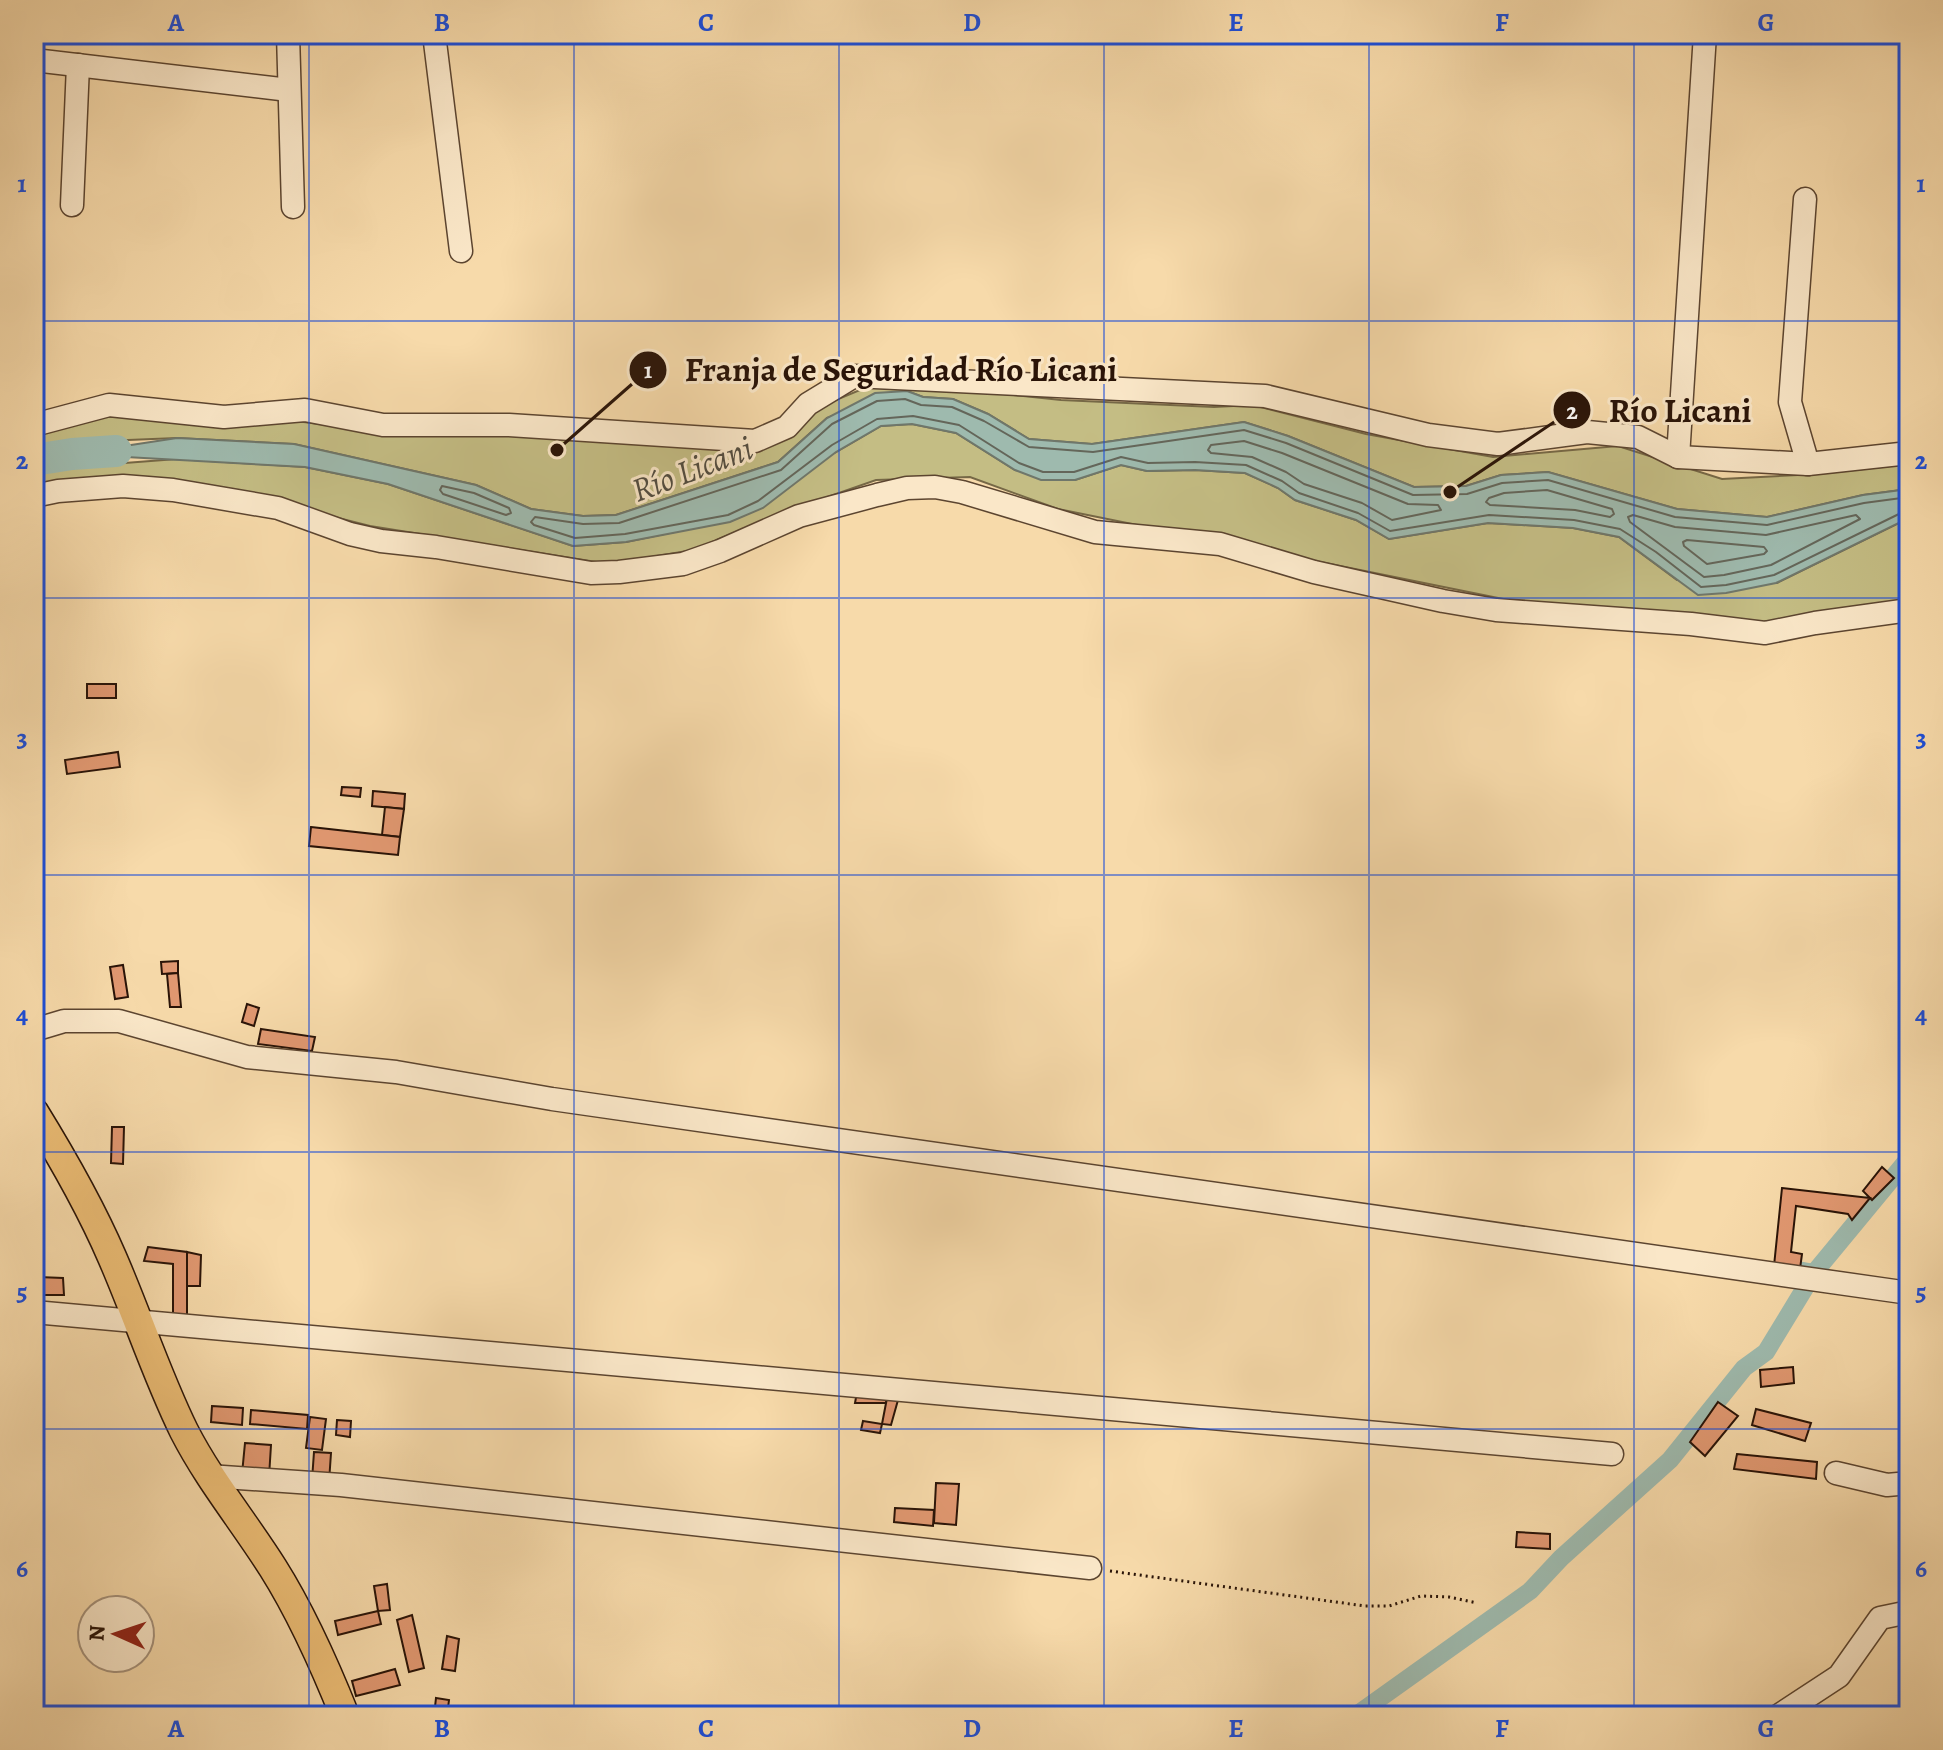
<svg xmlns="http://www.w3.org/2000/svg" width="1943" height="1750" viewBox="0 0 1943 1750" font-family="Alegreya,serif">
<rect width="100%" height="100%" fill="#f7daaa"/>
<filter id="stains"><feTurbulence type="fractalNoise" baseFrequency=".0025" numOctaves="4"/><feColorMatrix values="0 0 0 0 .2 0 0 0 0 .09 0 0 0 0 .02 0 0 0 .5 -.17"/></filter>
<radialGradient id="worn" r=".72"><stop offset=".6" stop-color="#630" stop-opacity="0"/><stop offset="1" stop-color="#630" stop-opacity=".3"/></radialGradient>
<g fill="#c4bd84" stroke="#766846" stroke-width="2">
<path d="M867,387L975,391L1061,400L1214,407L1253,405L1366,434L1493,457L1618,446L1722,479L1818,474L1909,464V489L1863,495L1767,517L1677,509L1548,472L1501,475L1466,486L1414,487L1288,436L1244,422L1092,444L1029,439L988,414L953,399L923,397L907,391L827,418L778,462L616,515L583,516L531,509L476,485L294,444L177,438L79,442L34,452V436L103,417L241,414L359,429L434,431L719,449Z"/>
<path d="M912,424L956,433L1015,470L1075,480L1121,465L1147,471L1195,470L1245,473L1278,488L1295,500L1356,520L1389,539L1488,523L1573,528L1619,537L1677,580L1777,583L1909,518V606L1783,626L1508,600L1058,509L970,477L876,480L776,515L693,550L609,564L370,526L212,486L130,481L34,483V471L46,469L177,459L305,467L388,484L573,546L626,542L674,532L836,452L881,426Z"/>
</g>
<path fill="#9ebaae" stroke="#6f776b" stroke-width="2" d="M907,391L923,397L953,399L988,414L1029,439L1092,444L1244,422L1288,436L1414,487L1466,486L1501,475L1548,472L1677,509L1767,517L1863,495L1909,489V518L1776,583L1726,593L1698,595L1619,537L1573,528L1488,523L1389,539L1356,520L1295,500L1278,488L1245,473L1195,470L1147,471L1121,465L1075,480H1041L1015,470L956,433L912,424L881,426L836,452L763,508L730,522L626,542L573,546L388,484L305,467L72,454L177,438L294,444L476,485L531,509L583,516L616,515L778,462L827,418L875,393Z"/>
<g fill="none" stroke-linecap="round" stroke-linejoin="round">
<g stroke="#64665a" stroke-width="2">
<path d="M1244,441L1282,453L1408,504L1438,505L1441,510L1392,520L1362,503L1304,484L1286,472L1252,457L1211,453L1208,450L1211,445Z"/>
<path d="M442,486L474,493L509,508L511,513L506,515L443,494L440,490Z"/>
<path d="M1547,490L1612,509L1614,514L1610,517L1575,510L1490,505L1486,502L1489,498L1504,493Z"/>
<path d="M1909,497L1864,503L1767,525L1675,517L1548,480L1502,483L1467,494L1413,495L1286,443L1244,430L1093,452L1029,447L984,421L952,407L921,405L905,399L877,401L832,424L781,470L619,523L583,524L535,517L531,522L534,525L575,538L625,534L728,515L758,501L832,445L877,419L913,416L959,425L1019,463L1043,472H1074L1121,457L1148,463L1195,462L1246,465L1282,481L1299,493L1358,513L1390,531L1489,515L1574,520L1620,529L1656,552L1701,587L1726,585L1774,575L1903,512L1909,511"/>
<path d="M1633,515L1675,527L1766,535L1856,515L1860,519L1771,565L1724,575L1704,577L1630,522L1628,517Z"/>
<path d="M1687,540L1764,547L1767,551L1764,554L1707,564L1684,546L1683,542Z"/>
</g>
<g stroke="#9ebaae" stroke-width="18">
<path d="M1798,1270L1814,1273L1909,1158"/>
<path d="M1355,1716L1530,1591L1561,1558L1670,1460L1744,1368L1766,1352L1814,1273"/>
</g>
<path stroke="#9ebaae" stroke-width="32" d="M34,460L72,454L116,451"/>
</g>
<g fill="#e19871" stroke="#291307" stroke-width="2">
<rect x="87" y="684" width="29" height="14"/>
<path d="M118,752L120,767L67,774L65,760Z"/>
<path d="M342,787L361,788L360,797L341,795Z"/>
<path d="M373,791L405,794L404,809L372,806Z"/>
<path d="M385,807L404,809L400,837L382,835Z"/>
<path d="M311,827L400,837L398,855L309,846Z"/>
<path d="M178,961V973L162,974L161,962Z"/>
<path d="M123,965L128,997L115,999L110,967Z"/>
<path d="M178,973L181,1007H170L167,974Z"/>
<path d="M247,1004L259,1008L254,1026L242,1022Z"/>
<path d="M261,1029L315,1037L312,1051L258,1044Z"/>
<path d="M112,1127H124L123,1164L111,1163Z"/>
<path d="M1882,1167L1894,1178L1872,1200L1863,1191Z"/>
<path d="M1782,1188L1870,1198L1852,1220L1848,1214L1796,1206L1791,1252L1802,1254L1800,1269L1774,1266Z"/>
<path d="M148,1247L187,1252V1323L173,1321V1264L144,1261Z"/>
<path d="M187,1252L201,1255L200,1286H187Z"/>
<path d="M38,1277L63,1278L64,1295H37Z"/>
<path d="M1793,1367L1794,1383L1761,1387L1760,1370Z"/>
<path d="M857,1392H888L886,1403H855Z"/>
<path d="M887,1398L898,1400L891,1425L882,1424Z"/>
<path d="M1718,1402L1738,1416L1705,1456L1690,1442Z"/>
<path d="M212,1406L243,1408L242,1425L211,1422Z"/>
<path d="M1756,1409L1811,1423L1805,1441L1752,1425Z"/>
<path d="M251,1410L308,1415L307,1429L250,1424Z"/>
<path d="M310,1417L326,1419L322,1450L306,1448Z"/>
<path d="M337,1420L351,1421L350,1437L336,1435Z"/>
<path d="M863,1421L882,1424L880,1433L861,1430Z"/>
<path d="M245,1443L271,1445L269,1477L242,1474Z"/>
<path d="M314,1452L331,1453L329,1482L312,1480Z"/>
<path d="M1737,1454L1817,1462L1816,1479L1734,1469Z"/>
<path d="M936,1483L959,1484L956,1525L934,1523Z"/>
<path d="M895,1508L934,1510L933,1526L894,1522Z"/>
<path d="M1517,1532L1550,1534V1549L1516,1547Z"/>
<path d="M387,1584L390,1610L378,1611L374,1586Z"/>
<path d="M378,1611L381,1624L338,1635L335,1621Z"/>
<path d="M412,1615L424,1668L409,1672L397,1620Z"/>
<path d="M447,1636L459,1639L455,1671L442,1669Z"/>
<path d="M395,1669L400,1685L356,1696L352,1681Z"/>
<path d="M436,1698L449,1700L447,1716H434Z"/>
</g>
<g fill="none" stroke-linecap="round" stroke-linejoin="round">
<defs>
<g id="minor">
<path d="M288,34L293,207"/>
<path d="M434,34L461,251"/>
<path d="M34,60L289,90"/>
<path d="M1805,199L1790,402L1808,464"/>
<path d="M72,205L78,65"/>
<path d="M34,425L109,405L224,417L305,410L383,425H509L755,441L787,427L808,404L854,376L1265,396L1428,435L1498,444L1587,432L1638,437L1678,457L1808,464L1909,453"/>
<path d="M1678,457L1705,34"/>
<path d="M34,496L58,491L123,486L173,490L278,508L350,534L381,541L436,547L591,573L619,572L683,564L720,551L799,516L877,495L907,488L935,487L962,492L1095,532L1220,544L1314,572L1443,601L1496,610L1691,624L1765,633L1815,623L1909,610"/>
<path d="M34,1030L64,1021H119L247,1057L396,1072L552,1099L1909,1293"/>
<path d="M34,1312L1612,1454"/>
<path d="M1836,1473L1887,1485L1909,1483"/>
<path d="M209,1476L341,1485L1090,1568"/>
<path d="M1778,1716L1839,1676L1880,1618L1909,1612"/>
</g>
<path id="major" d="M34,1112C63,1159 90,1206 112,1257C137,1314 156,1374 184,1431C209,1480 244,1522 273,1568C302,1614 325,1666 345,1716"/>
</defs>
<use href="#minor" stroke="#5c4530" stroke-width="25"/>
<use href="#major" stroke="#291307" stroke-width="31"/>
<path stroke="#291307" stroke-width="3" stroke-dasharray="2 4" stroke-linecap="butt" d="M1110,1571L1365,1606H1389L1421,1596L1449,1597L1477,1603"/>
<use href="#minor" stroke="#fae7c8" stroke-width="22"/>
<use href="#major" stroke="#ecbd75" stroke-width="28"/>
</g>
<path fill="none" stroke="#1d4ed8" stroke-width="2" stroke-opacity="0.55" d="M309,34V1716M574,34V1716M839,34V1716M1104,34V1716M1369,34V1716M1634,34V1716M34,321H1909M34,598H1909M34,875H1909M34,1152H1909M34,1429H1909"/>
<g text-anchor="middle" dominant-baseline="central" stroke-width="6" stroke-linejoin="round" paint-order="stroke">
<g font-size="34" font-style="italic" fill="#524d41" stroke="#fae7c8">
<text transform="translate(692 469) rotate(-21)">Río Licani</text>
</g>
</g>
<path fill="none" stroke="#291307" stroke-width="3" d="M557 450L648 370M1450 492L1572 410"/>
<g fill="#291307" stroke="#fae7c8" stroke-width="3">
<circle cx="557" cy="450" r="8"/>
<circle cx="1450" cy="492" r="8"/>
<circle cx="648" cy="370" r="20"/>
<circle cx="1572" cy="410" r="20"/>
</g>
<g font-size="24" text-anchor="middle" font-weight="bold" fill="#fff">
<text x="648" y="378">1</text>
<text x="1572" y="419">2</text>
</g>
<g font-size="34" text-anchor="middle" font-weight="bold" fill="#291307" stroke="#fae7c8" stroke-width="6" stroke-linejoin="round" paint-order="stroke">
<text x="901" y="381">Franja de Seguridad Río Licani</text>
<text x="1680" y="422">Río Licani</text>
</g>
<rect width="1943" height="1750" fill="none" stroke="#f7daaa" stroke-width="88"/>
<g transform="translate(116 1634) rotate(273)"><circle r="38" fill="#fae7c8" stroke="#a6927b" stroke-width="2"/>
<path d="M0-6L14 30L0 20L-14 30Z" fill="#8f2418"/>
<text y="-12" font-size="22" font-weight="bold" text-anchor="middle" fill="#291307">N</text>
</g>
<rect x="44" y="44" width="1855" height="1662" fill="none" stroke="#1d4ed8" stroke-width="3"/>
<g font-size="26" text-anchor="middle" font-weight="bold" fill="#1d4ed8">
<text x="176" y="31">A</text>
<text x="442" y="31">B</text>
<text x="706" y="31">C</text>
<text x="972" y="31">D</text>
<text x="1236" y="31">E</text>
<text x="1502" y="31">F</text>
<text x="1766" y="31">G</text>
<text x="22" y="192">1</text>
<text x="1921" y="192">1</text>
<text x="22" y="469">2</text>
<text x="1921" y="469">2</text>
<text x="22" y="746">3</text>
<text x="1921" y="746">3</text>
<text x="22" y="1023">4</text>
<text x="1921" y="1023">4</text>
<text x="22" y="1300">5</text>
<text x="1921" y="1300">5</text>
<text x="22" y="1577">6</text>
<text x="1921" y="1577">6</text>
<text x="176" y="1737">A</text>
<text x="442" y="1737">B</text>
<text x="706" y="1737">C</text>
<text x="972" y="1737">D</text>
<text x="1236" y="1737">E</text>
<text x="1502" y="1737">F</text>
<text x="1766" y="1737">G</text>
</g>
<rect width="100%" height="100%" filter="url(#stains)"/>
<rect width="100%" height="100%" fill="url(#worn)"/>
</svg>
